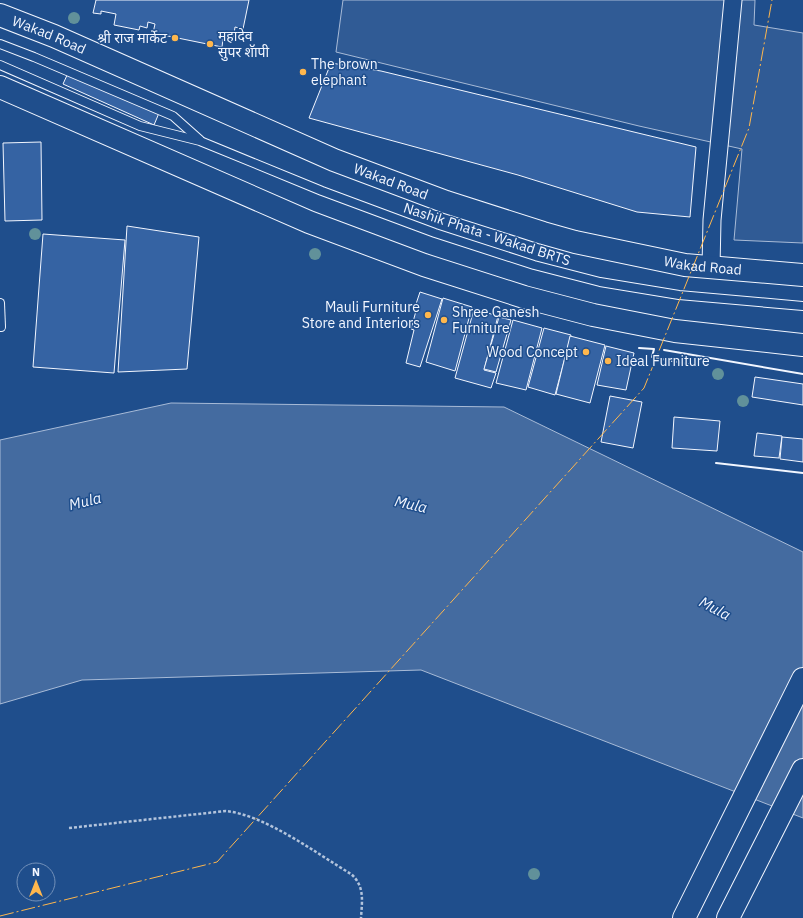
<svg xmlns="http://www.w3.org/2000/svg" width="803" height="918" viewBox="0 0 803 918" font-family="'IBM Plex Sans','Noto Sans Devanagari',sans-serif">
<rect width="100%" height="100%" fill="#1f4e8c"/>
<path fill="#305b95" stroke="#a8bbd7" d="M343,0H755L754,25L803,33V243L734,240L742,149L639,126L336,52Z"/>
<path fill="#446ba0" stroke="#a8bbd7" d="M171,403L504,407L803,552V818L421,670L82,680L0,704V440Z"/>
<g fill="#3563a3" stroke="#f2f6ff">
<path d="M96,0H249L243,29L235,27L233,41L223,39L222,47L153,33L155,24L148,22L147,28L140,26L139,30L114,25L116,14L101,11V14L93,13Z"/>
<path d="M331,63L381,71L696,147L690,217L637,212L518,175L309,118Z"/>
<path d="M68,73L159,113L154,125L63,84Z"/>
<path d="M41,142L42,220L5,221L3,143Z"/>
<path d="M127,226L199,237L187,369L118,372Z"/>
<path d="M43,234L125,240L114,373L33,367Z"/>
<path d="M420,292L442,299L420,367L406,363L414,330L411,329L416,311L414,310Z"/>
<path d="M443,298L472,307L455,371L426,362Z"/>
<path d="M474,309L498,316L484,370L496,373L491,388L455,378Z"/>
<path d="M499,317L511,320L496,372L484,369Z"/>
<path d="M513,320L542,328L526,390L496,383Z"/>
<path d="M544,328L571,335L555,395L528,387Z"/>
<path d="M570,336L605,345L590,403L556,394Z"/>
<path d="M606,346L634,353L626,390L597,385Z"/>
<path d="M755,377L803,384V405L752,397Z"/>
<path d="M610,396L642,402L633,448L601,442Z"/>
<path d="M674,417L720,421L717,451L672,448Z"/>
<path d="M757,433L782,436L779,458L754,456Z"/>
<path d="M782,437L803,439V462L780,459Z"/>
</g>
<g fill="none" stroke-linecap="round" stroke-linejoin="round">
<defs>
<g id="lane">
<path d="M0,44L34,57L173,116L200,140"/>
<path d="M0,65L140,126L200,141L322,191L435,233L534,265L600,282L679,295L803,306"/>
<path d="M0,303L1,327"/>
</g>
<path id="street" d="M711,268L712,220L733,0"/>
<g id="secondary">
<path d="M684,918L803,679"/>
<path d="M728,918L803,770"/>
</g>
<g id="primary">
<path id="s1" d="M0,15L54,36L334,160L446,202L543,233L575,242L685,265L803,275"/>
<path d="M0,87L309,222L424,265L524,297L593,315L675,331L803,345"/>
</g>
</defs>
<use href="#lane" stroke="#f2f6ff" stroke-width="10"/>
<use href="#street" stroke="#f2f6ff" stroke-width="19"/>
<use href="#secondary" stroke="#f2f6ff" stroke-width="24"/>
<use href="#primary" stroke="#f2f6ff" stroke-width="24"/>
<path stroke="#b3c4dc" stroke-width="2.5" stroke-dasharray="3 2" stroke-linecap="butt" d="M69,828L226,811C265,815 316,853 351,874C365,886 362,901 361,918"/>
<use href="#lane" stroke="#1f4e8c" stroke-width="8"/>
<use href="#street" stroke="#1f4e8c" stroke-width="17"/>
<use href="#secondary" stroke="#1f4e8c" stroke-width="22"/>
<use href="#primary" stroke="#1f4e8c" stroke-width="22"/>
<g stroke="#f2f6ff" stroke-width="2">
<path d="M639,348L654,349L652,357L698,366"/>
<path d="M664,350L803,374"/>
<path d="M716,463L803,473"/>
</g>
<path stroke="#ffb74d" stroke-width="1" stroke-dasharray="14 3 2 3" stroke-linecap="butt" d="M0,916L217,862L644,388L749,128L772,0"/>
</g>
<g fill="#61919a">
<circle cx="74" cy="18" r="6"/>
<circle cx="35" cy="234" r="6"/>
<circle cx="315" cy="254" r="6"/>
<circle cx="718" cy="374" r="6"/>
<circle cx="743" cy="401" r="6"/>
<circle cx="534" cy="874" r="6"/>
</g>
<g fill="#ffb74d" stroke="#1f4e8c" stroke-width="1.5">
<circle cx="175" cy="38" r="4"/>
<circle cx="210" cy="44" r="4"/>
<circle cx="303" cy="72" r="4"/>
<circle cx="428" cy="315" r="4"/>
<circle cx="444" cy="320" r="4"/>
<circle cx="586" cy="352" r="4"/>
<circle cx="608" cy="361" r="4"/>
</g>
<g text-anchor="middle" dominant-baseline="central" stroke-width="3" stroke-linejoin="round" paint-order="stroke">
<g font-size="14" fill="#f2f6ff" stroke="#1f4e8c">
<text stroke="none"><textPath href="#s1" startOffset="53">Wakad Road</textPath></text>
<text stroke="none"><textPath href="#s1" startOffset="425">Wakad Road</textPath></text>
<text transform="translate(487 234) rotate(18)">Nashik Phata - Wakad BRTS</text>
<text stroke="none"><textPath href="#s1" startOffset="749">Wakad Road</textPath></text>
</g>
<g font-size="14" fill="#f2f6ff" stroke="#1f4e8c" text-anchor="start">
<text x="218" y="36">महादेव<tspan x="218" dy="16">सुपर शॅापी</tspan></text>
<text x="167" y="38" text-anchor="end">श्री राज मार्केट</text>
<text x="311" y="64">The brown<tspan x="311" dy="16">elephant</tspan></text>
<text x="420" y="307" text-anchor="end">Mauli Furniture<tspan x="420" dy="16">Store and Interiors</tspan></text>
<text x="452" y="312">Shree Ganesh<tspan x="452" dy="16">Furniture</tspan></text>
<text x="578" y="352" text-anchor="end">Wood Concept</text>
<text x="616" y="361">Ideal Furniture</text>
</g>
<g font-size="15" font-style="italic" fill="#f2f6ff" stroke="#1f4e8c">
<text transform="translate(85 501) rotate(-14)">Mula</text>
<text transform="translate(411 504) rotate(13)">Mula</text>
<text transform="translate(715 608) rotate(28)">Mula</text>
</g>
</g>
<g transform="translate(36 882)"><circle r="19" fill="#1f4e8c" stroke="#7391ba"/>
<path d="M0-3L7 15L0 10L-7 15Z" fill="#ffb74d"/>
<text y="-6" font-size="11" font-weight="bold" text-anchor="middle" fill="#f2f6ff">N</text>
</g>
</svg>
